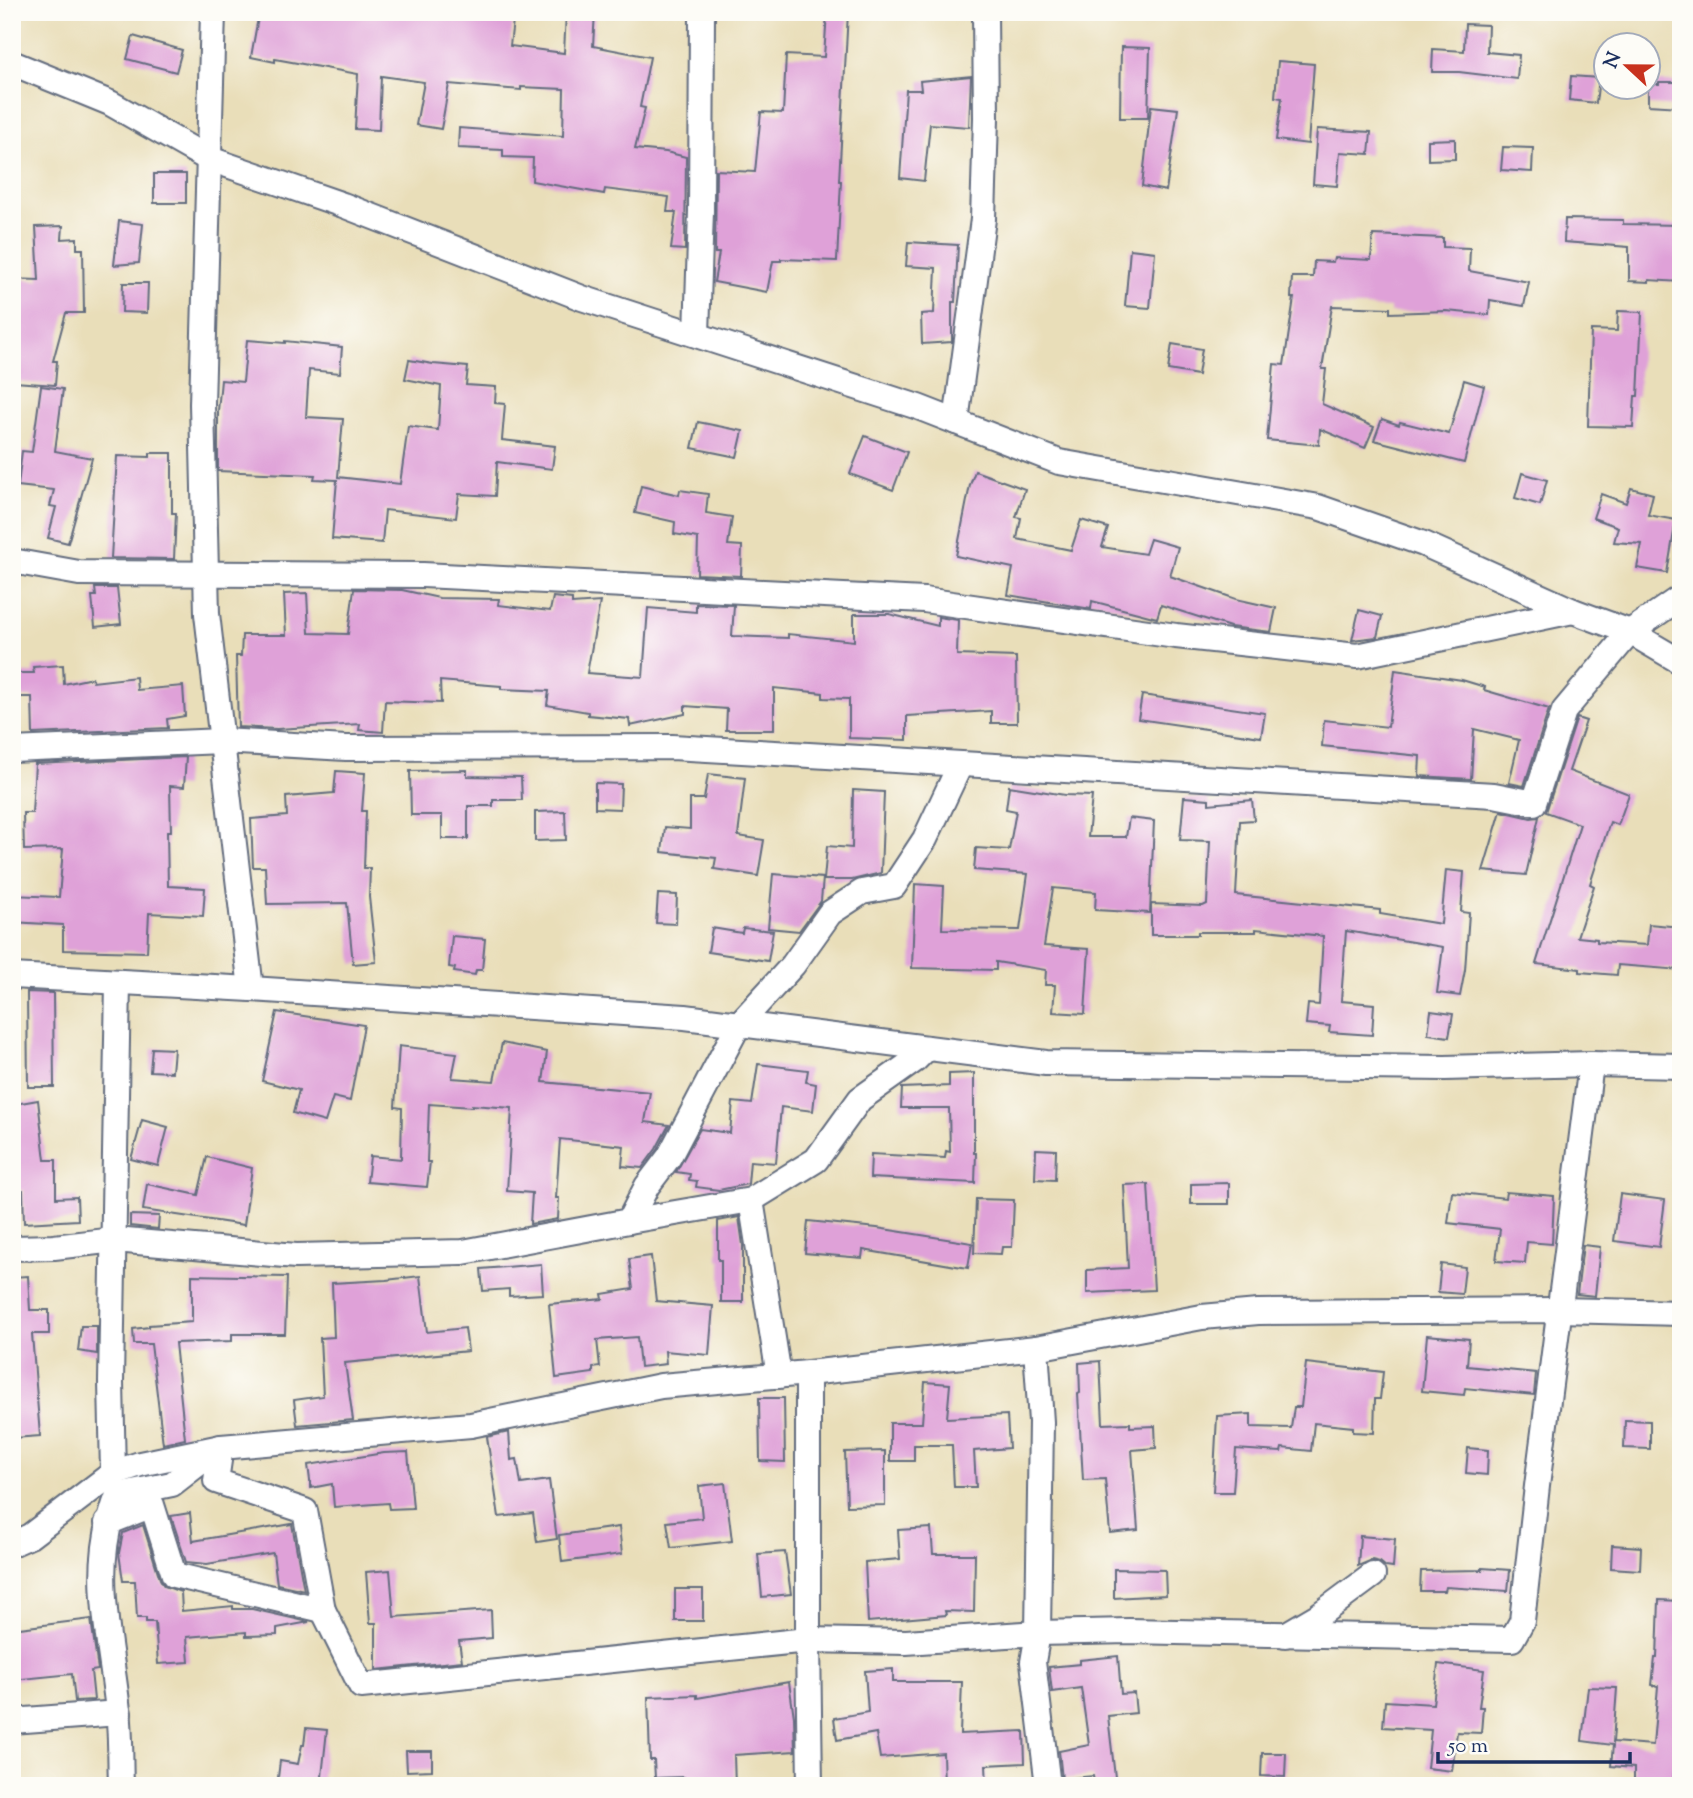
<svg xmlns="http://www.w3.org/2000/svg" width="1693" height="1798" viewBox="0 0 1693 1798" font-family="'Sorts Mill Goudy',serif">
<rect width="100%" height="100%" fill="#fdfcf7"/>
<filter id="ink" filterUnits="userSpaceOnUse"><feTurbulence type="fractalNoise" baseFrequency=".0143" numOctaves="2"/><feDisplacementMap in="SourceGraphic" scale="14" xChannelSelector="R" yChannelSelector="G"/><feConvolveMatrix kernelMatrix="1 2 1 2 8 2 1 2 1" color-interpolation-filters="sRGB"/></filter>
<filter id="wash" filterUnits="userSpaceOnUse"><feTurbulence type="fractalNoise" baseFrequency=".00686" numOctaves="4" result="noise"/><feDisplacementMap in="SourceGraphic" scale="28" xChannelSelector="R" yChannelSelector="G"/><feGaussianBlur stdDeviation="1.57" result="paint"/><feColorMatrix in="noise" values="0 0 0 0 0 0 0 0 0 0 0 0 0 0 0 0 0 1.4 0 .05"/><feComposite in="paint" operator="in"/></filter>
<g filter="url(#wash)">
<rect width="100%" height="100%" fill="#e9deb9"/>
<g id="blocks">
<g fill="#dfa1d8">
<path d="M259,12H514L510,46L564,53L566,12H595L593,46L650,57L640,107L645,108L635,149L666,152L686,157L685,250L671,249L676,212H667L669,197L605,189L604,194L532,181L533,158L503,157V150L458,148L459,128L563,136L564,89L521,87V90L449,84L441,129L416,125L424,82L381,76L379,130L355,129L358,74L275,59V62L251,57Z"/>
<path d="M827,12H848L839,181H841L837,261L781,259V261H773L767,292L714,282L719,253H715L716,170L755,172L761,112L783,113L786,55L824,57Z"/>
<path d="M1465,24L1488,25L1487,52L1519,55L1517,79L1459,72H1432L1433,49L1464,51Z"/>
<path d="M133,36L182,50L176,72L127,59Z"/>
<path d="M1121,47L1150,48L1148,118H1120Z"/>
<path d="M1278,61L1314,64L1308,144L1276,140L1282,98L1275,97Z"/>
<path d="M971,76L969,127L930,124L924,181L900,178L906,90H921L920,81Z"/>
<path d="M1571,76L1599,78L1596,103L1569,100Z"/>
<path d="M1659,82H1681V107L1648,105V84H1659Z"/>
<path d="M1151,106L1178,109L1166,191L1142,186Z"/>
<path d="M1317,129L1371,132L1369,154L1340,152L1337,186L1313,184Z"/>
<path d="M1455,139V159L1428,160V140Z"/>
<path d="M1503,147L1533,148L1532,172L1501,170Z"/>
<rect x="154" y="174" width="32" height="29"/>
<path d="M1565,219L1623,220V224L1681,225V282L1649,280V282L1629,281V247L1564,242Z"/>
<path d="M119,221L143,224L139,263L114,265Z"/>
<path d="M63,226L62,239L77,238V249H83L84,313H66L53,361H57L55,385L15,382L16,371H12V279L39,280L36,227Z"/>
<path d="M1373,235L1443,238V247L1470,248L1469,271L1529,282L1524,306L1490,300L1489,315L1446,311L1390,313V308L1332,306L1322,369H1326L1322,404L1374,427L1365,448L1320,429L1319,445L1267,440L1274,364L1284,365L1294,298H1291L1292,277H1313L1314,261L1333,262L1334,258L1371,260Z"/>
<path d="M908,242L958,245L955,302H952V342L922,344L921,314L934,313L936,268L906,266Z"/>
<path d="M1130,249L1155,252L1150,308L1125,306Z"/>
<path d="M123,283H148L147,313L122,312Z"/>
<path d="M1618,311L1642,312L1638,396H1635L1633,427L1588,426L1591,330L1617,331Z"/>
<path d="M247,340L285,343V341L342,347L340,373L309,370L306,417L343,419L338,477L400,484L408,426L438,430L441,386L405,379L409,360L433,364L468,367L466,385L496,387L495,403L505,404L502,440L555,446L552,469L497,462L495,496L459,494L456,518L385,510L382,543L332,539L337,480L314,479L315,475L218,471V411L221,380L243,382Z"/>
<path d="M1172,344L1202,349L1198,375L1168,370Z"/>
<path d="M1464,380L1484,386L1464,463L1374,440L1382,419L1399,425L1400,422L1449,434Z"/>
<path d="M41,386L63,389L55,451L92,458L68,543L48,538L56,507L50,506L54,490L18,486L22,451L32,452Z"/>
<path d="M698,422L743,431L737,457L692,448Z"/>
<path d="M865,436L907,452L893,490L850,474Z"/>
<path d="M150,453H172V513H176L174,559L111,558L117,456L150,457Z"/>
<path d="M975,471L1025,489L1016,517L1021,518L1017,539L1071,550L1081,520L1108,528L1102,547L1145,554L1150,539L1178,547L1170,576L1236,599L1276,608L1271,632L1230,627L1161,605L1157,618L1092,601L1091,609L1008,595L1013,568L956,556L970,485Z"/>
<path d="M1522,473L1547,480L1540,505L1515,498Z"/>
<path d="M641,486L679,495L680,490L708,494L706,513L732,517L728,545L742,546L741,576L697,574L698,538L674,534L675,522L635,513Z"/>
<path d="M1631,488L1653,494L1648,515L1676,520L1667,573L1637,568L1642,544L1614,542L1618,527L1593,518L1601,494L1626,503Z"/>
<path d="M95,588H117L121,624L95,627L92,596H96Z"/>
<path d="M354,589L402,590L439,598L499,599L498,605L550,611L553,597L572,599V604L600,602L587,673L643,677L648,608L696,612V604L734,605L732,636L788,638V634L854,641V614H889L938,626V617L958,620L957,655L1016,657L1017,723H991V711L907,716V740L849,738V699L823,698V693L774,688V730H726L727,709L685,706V714L630,726L629,719L588,715V712L547,705L549,691L501,689V686L440,681L441,703L385,701L383,732L359,730L360,724L277,729L238,727L236,656H241L242,635H286L284,594L307,593L309,633L348,634Z"/>
<path d="M1359,610L1382,616L1377,637L1352,640Z"/>
<path d="M63,665L64,684L92,678L93,682L136,677L137,690L183,686L185,716L167,719L168,728L33,734L32,697H12V673H34L33,667Z"/>
<path d="M1395,670L1462,680L1485,687L1484,690L1549,709L1524,786L1509,783L1519,740L1474,729L1471,779L1419,776L1420,756L1322,746L1324,720L1388,727Z"/>
<path d="M1142,695L1265,713L1261,737L1138,719Z"/>
<path d="M1577,718L1586,721L1569,771L1629,794L1618,825L1610,822L1590,884L1594,886L1577,937L1597,939V942L1647,945L1649,924L1681,927V970L1618,965L1617,975L1580,972V969L1536,964L1580,824L1546,812Z"/>
<path d="M186,757L184,787L170,786L171,831H167L168,886L205,888L203,916L149,913L147,952L63,950V925L12,922V895L59,897L63,849L24,850L23,813H32L35,764Z"/>
<path d="M467,770V776L521,777L522,800H493V806H468V839H442V815H411L410,771Z"/>
<path d="M336,771L365,773L362,811H366L364,868H370L369,897L376,962L353,964L347,903L267,904L265,867H253L251,819L287,816L286,797L334,793Z"/>
<path d="M708,774L745,778L738,836L764,840L758,876L714,869L716,858L662,852L665,827L690,829V799H704Z"/>
<path d="M595,783L621,784L620,809L595,808Z"/>
<path d="M1009,786L1065,795L1092,796L1088,837H1126L1129,818L1154,821L1150,913L1095,910L1096,892L1053,888L1044,946L1089,949L1085,1014L1053,1012L1055,985H1045L1046,970L996,962V970L912,968L915,884L944,886L942,929L1020,930L1028,874L974,870L976,848L1009,850L1016,811L1006,809Z"/>
<path d="M853,790L884,792L881,873L852,880H824L827,846L852,848Z"/>
<path d="M1184,797L1209,799V804L1252,800L1254,820L1240,821L1236,895L1380,910V914L1441,924L1446,870L1464,872L1461,912L1469,913L1465,970L1460,996L1437,993L1443,947L1346,931L1341,1001L1374,1004L1372,1035L1329,1032L1330,1026L1306,1024L1308,1004L1319,1005L1323,936L1256,929V932H1198V935H1151V904L1203,906L1207,904L1210,841L1180,840Z"/>
<path d="M565,811L566,840L535,841V812Z"/>
<path d="M1501,811L1531,818L1539,817L1526,875L1483,871Z"/>
<path d="M773,874L823,878L821,901L799,931L768,928Z"/>
<path d="M658,894L677,895L676,924L656,923Z"/>
<path d="M712,928L742,933L743,928L773,931L768,961L708,952Z"/>
<path d="M452,936L485,939L482,970H476L475,975L454,972L455,968L449,967Z"/>
<path d="M27,992L53,993L54,1087H28Z"/>
<path d="M1431,1011L1453,1014L1449,1037L1428,1034Z"/>
<path d="M277,1012L364,1025L350,1101L333,1097L325,1122L293,1113L299,1090L262,1081Z"/>
<path d="M502,1043L547,1052L543,1082L650,1092L645,1122L669,1125L656,1149L642,1168L622,1166L624,1146L560,1139L556,1198H559L558,1219L530,1224L532,1193L507,1191L512,1108L472,1105V1107L429,1104L427,1162H430L427,1187L367,1182L370,1156L401,1159L402,1108L395,1107L399,1046L457,1053L452,1078L494,1081Z"/>
<path d="M152,1048L174,1049L172,1072L150,1071Z"/>
<path d="M758,1064L808,1070L806,1082L816,1084L813,1111L781,1107L776,1163L750,1161L748,1184L719,1190L696,1187L697,1181L689,1180L690,1174L676,1172L700,1129L730,1133L733,1102L752,1104Z"/>
<path d="M974,1073V1153H976L975,1183L870,1178L871,1154L945,1158L946,1151L950,1152L949,1108H901L902,1088L949,1086V1074Z"/>
<path d="M38,1100L45,1160H56V1198L77,1197L78,1220L24,1223L23,1190L12,1191V1134L19,1133L15,1104Z"/>
<path d="M142,1120L168,1127L158,1166L131,1159Z"/>
<path d="M1036,1149L1056,1150L1055,1180L1035,1179Z"/>
<path d="M207,1157L252,1168L244,1225L143,1210L147,1184L198,1195Z"/>
<path d="M1229,1183V1204H1191V1184Z"/>
<path d="M1148,1184L1154,1290L1087,1293V1270L1128,1268L1124,1185Z"/>
<path d="M1452,1192L1505,1198L1506,1192L1554,1196L1552,1244L1527,1242L1525,1263L1496,1261L1500,1229L1448,1223Z"/>
<path d="M1620,1194L1665,1200L1659,1247L1614,1241Z"/>
<path d="M976,1199L1014,1200L1012,1247H1002L1001,1254L974,1253Z"/>
<path d="M130,1215L159,1216L158,1229L130,1226Z"/>
<path d="M739,1217L743,1245V1302H721V1260H718V1221Z"/>
<path d="M808,1221L877,1228L972,1243L968,1268L863,1250L862,1258L805,1253Z"/>
<path d="M1583,1245L1600,1247L1595,1296L1577,1294Z"/>
<path d="M651,1256L656,1301L713,1306L709,1355L665,1351L666,1364L640,1367L637,1337L597,1340L600,1367L593,1368V1373L556,1378L549,1304L603,1299L602,1294L633,1289L629,1259Z"/>
<path d="M541,1264L543,1294L509,1296V1289L483,1291L481,1269Z"/>
<path d="M1441,1264L1465,1267L1462,1294L1438,1292Z"/>
<path d="M192,1275L287,1277L285,1334H232V1341L175,1343L185,1439L163,1444L151,1344H134L133,1329L149,1327V1325L192,1322Z"/>
<path d="M28,1276L30,1310H49V1334H32L40,1436L14,1438L12,1408V1277Z"/>
<path d="M420,1276L427,1332L465,1328L468,1351L345,1363L353,1420L297,1425L294,1400L323,1396L320,1338L334,1337L332,1283L386,1280Z"/>
<path d="M81,1326H97V1354L78,1351Z"/>
<path d="M1427,1335L1469,1339L1467,1366L1536,1373L1534,1395L1465,1388L1464,1395L1422,1391Z"/>
<path d="M1100,1361L1103,1424L1130,1423V1427L1155,1426L1156,1448L1132,1450L1138,1530L1110,1533L1105,1479L1083,1480L1078,1394L1080,1393L1079,1363Z"/>
<path d="M1306,1363L1383,1372L1380,1399H1375L1374,1433L1353,1432V1427L1314,1423L1311,1451L1282,1448L1281,1452L1236,1449L1233,1492H1213L1217,1416L1251,1414V1427L1291,1428L1294,1407H1301Z"/>
<path d="M925,1382L950,1384L947,1418L1007,1415L1009,1448L974,1451L976,1487H954L952,1445H914V1461H890V1423H922Z"/>
<path d="M759,1398H784L785,1462L760,1461Z"/>
<path d="M1625,1420L1650,1421V1449L1624,1448Z"/>
<path d="M509,1432L511,1460L517,1459L521,1484L549,1480L557,1539L537,1542L533,1513L499,1517L487,1437Z"/>
<path d="M1468,1448L1488,1450L1487,1475L1466,1473Z"/>
<path d="M885,1451V1505L847,1506L845,1452Z"/>
<path d="M408,1452L413,1508L389,1509L388,1503L334,1507L332,1484L311,1488L308,1465L384,1453Z"/>
<path d="M725,1483L732,1541L671,1548L667,1522L702,1518L699,1486Z"/>
<path d="M190,1513L193,1541L292,1524L304,1590L277,1584L273,1553L207,1564L186,1562L171,1516Z"/>
<path d="M143,1525L160,1579L164,1586L181,1592L182,1611L233,1606V1609H252L309,1622L277,1628V1635L246,1636V1632L187,1637L189,1662L158,1664L155,1622H146V1618H137L135,1581H123L119,1553L123,1533Z"/>
<path d="M619,1527L622,1554L562,1562L559,1535Z"/>
<path d="M931,1528L933,1554H975L974,1612L945,1611L946,1615L868,1622L865,1562L900,1559L898,1530Z"/>
<path d="M1360,1536L1395,1539L1393,1568L1386,1567L1380,1562L1372,1560L1358,1566Z"/>
<path d="M1612,1545L1641,1547L1640,1570L1611,1568Z"/>
<path d="M785,1552L791,1594L762,1597L758,1554Z"/>
<path d="M1482,1568L1510,1570L1508,1591L1446,1587L1445,1591H1420L1421,1571L1482,1570Z"/>
<path d="M1114,1569L1165,1570L1166,1595L1114,1598Z"/>
<path d="M390,1570L394,1617L491,1610L492,1638L459,1641L462,1661L376,1670V1623H370L366,1572Z"/>
<rect x="675" y="1589" width="28" height="32"/>
<path d="M1659,1600L1681,1601V1658L1678,1686H1681V1715H1678L1673,1786H1634V1768L1611,1766L1613,1745L1582,1741L1588,1687L1617,1688L1613,1742L1653,1745L1658,1686L1652,1685L1655,1658H1657Z"/>
<path d="M91,1619L98,1670L91,1671L94,1700L75,1701L72,1674L12,1680V1629Z"/>
<path d="M1118,1656L1121,1694L1134,1693L1136,1713L1108,1716L1116,1786H1095L1093,1776L1062,1779L1059,1751L1089,1745L1081,1688L1052,1692L1049,1667L1080,1664V1660Z"/>
<path d="M1438,1664L1484,1670L1479,1707H1483L1481,1733L1457,1732L1452,1771L1427,1768L1431,1730L1383,1727L1385,1701L1433,1704Z"/>
<path d="M893,1669V1682H962L960,1734L1024,1731L1025,1763L986,1765L987,1786H944L943,1753L880,1758L876,1733L837,1740L834,1718L868,1712L865,1671Z"/>
<path d="M789,1682L794,1717L795,1751L734,1755L735,1786H685L684,1777L655,1778L654,1760H650L648,1697L697,1695V1698Z"/>
<path d="M306,1728L327,1730L321,1786H277L280,1761L298,1764L302,1745H304Z"/>
<path d="M406,1751H432V1770L407,1771Z"/>
<path d="M1262,1753H1286L1285,1777L1261,1776Z"/>
</g>
</g>
</g>
<g filter="url(#ink)">
<use href="#blocks" fill-opacity="0" stroke="#636c7e" stroke-width="2"/>
<g fill="none" stroke-linecap="round" stroke-linejoin="round">
<defs>
<g id="minor">
<path d="M213,12L202,404L207,614L251,989"/>
<path d="M12,63L110,103L207,158L343,205L582,298L918,407L1059,462L1318,507L1424,544L1573,611L1630,632L1681,662"/>
<path d="M697,334L701,211L702,12"/>
<path d="M956,422L983,219L986,118L985,12"/>
<path d="M12,561L79,573L423,575L924,600L1176,636L1357,656L1573,611"/>
<path d="M12,750L222,741L346,748L672,747L1494,795L1534,803L1564,711L1630,632L1681,597"/>
<path d="M12,976L251,989L685,1017L1046,1063L1445,1068L1591,1064L1681,1066"/>
<path d="M751,1200L779,1376"/>
<path d="M629,1221L751,1200L816,1160L860,1099L915,1060L927,1048"/>
<path d="M12,1248L54,1247L115,1240L296,1256L463,1252L629,1221L647,1186L669,1157L739,1024L793,965L830,913L862,892L894,886L925,839L960,765"/>
<path d="M1036,1348L1041,1422L1038,1633L1129,1631L1512,1639L1522,1621L1537,1486L1591,1064"/>
<path d="M808,1373V1640L810,1786"/>
<path d="M221,1447L216,1481L305,1511L323,1610L361,1686L808,1640L906,1642L1038,1633L1033,1662L1048,1786"/>
<path d="M113,1473L111,1382L118,982"/>
<path d="M107,1523L152,1505L174,1575L323,1610"/>
<path d="M12,1544L30,1536L113,1473L140,1464L221,1447L471,1425L661,1386L808,1373L1036,1348L1202,1317L1258,1312L1559,1310L1681,1313"/>
<path d="M1285,1635L1319,1615L1373,1575"/>
<path d="M12,1721L119,1713"/>
<path d="M121,1786C120,1761 121,1736 118,1711C110,1634 89,1570 118,1495L172,1484L216,1450"/>
</g>
</defs>
<use href="#minor" stroke="#636c7e" stroke-width="28"/>
<use href="#minor" stroke="#fff" stroke-width="24"/>
</g>
</g>
<rect width="1693" height="1798" fill="none" stroke="#fdfcf7" stroke-width="42"/>
<g transform="translate(1627 66) rotate(292)"><circle r="33" fill="#fdfcf7" stroke="#a3aaba" stroke-width="2"/>
<path d="M0-5L12 26L0 18L-12 26Z" fill="#c8321e"/>
<text y="-10" font-size="19" font-weight="bold" text-anchor="middle" fill="#1b2f5e">N</text>
</g>
<path d="M1438 1752v10h192v-10" fill="none" stroke="#1b2f5e" stroke-width="3.5"/>
<text x="1448" y="1752" font-size="21" fill="#1b2f5e" stroke="#fdfcf7" stroke-width="5" paint-order="stroke">50 m</text>
</svg>
